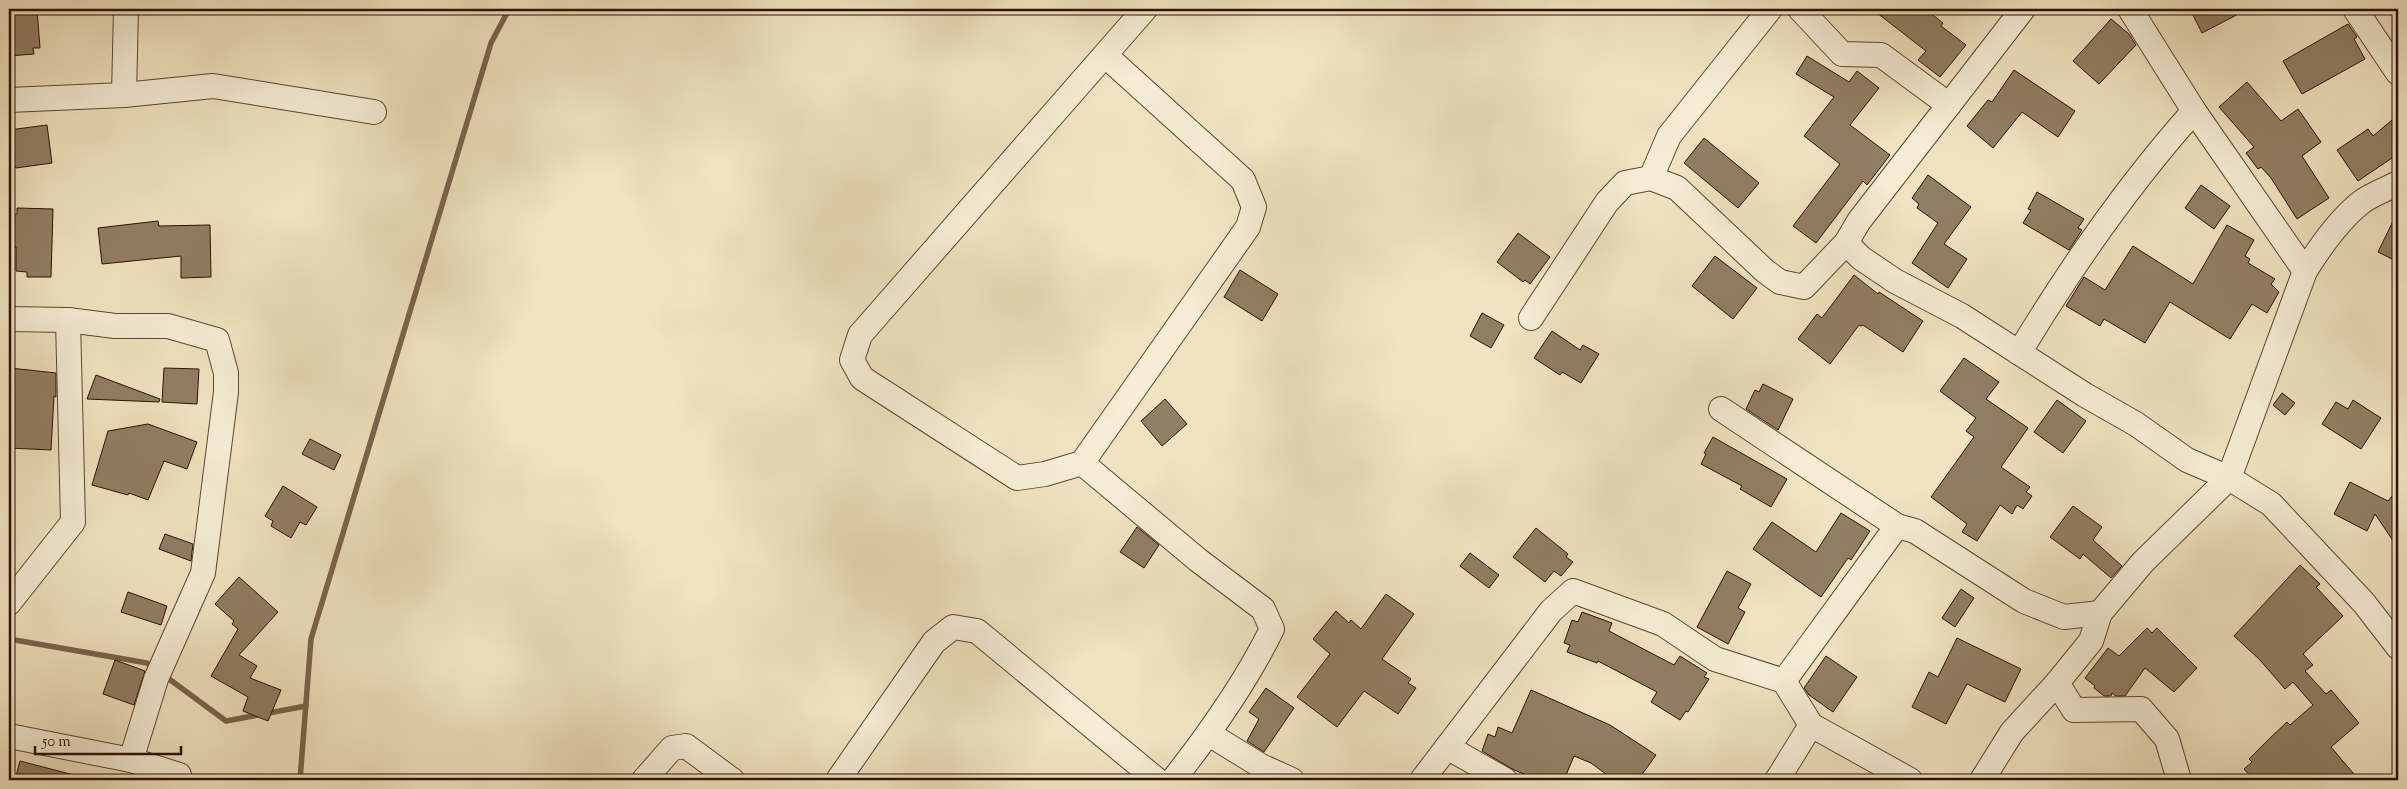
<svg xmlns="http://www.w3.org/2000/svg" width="2407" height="789" viewBox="0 0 2407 789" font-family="'Sorts Mill Goudy',serif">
<rect width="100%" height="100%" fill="#f0e3c0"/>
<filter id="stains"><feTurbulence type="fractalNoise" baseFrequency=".004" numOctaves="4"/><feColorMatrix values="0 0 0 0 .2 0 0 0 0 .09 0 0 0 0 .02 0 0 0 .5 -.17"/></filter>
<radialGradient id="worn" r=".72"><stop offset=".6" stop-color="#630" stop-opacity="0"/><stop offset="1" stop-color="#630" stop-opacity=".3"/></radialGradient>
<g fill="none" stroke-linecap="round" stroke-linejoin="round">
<g stroke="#7a644d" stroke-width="5.5">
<path d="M9,639L147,663L155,669"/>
<path d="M165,676L226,721L306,706"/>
<path d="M300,780L311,639L491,43L509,9"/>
</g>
</g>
<g fill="#927e64" stroke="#2d1101">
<path d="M37,9L40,48H33L34,54L9,56V11Z"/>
<path d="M1872,9H1925L1943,23L1941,26L1966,45L1940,77L1918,60L1926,51Z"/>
<path d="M2190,9H2248L2202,33Z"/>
<path d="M2111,19L2129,34L2136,45L2099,84L2073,61Z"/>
<path d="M2348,24L2357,37L2354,39L2365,59L2302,94L2283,61Z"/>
<path d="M1807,56L1849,82L1857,71L1879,88L1850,125L1890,155L1867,185L1863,181L1816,243L1793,226L1840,164L1804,136L1834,97L1796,74Z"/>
<path d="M2014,70L2075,111L2058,137L2022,112L1993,148L1967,126L1988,100L1992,102Z"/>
<path d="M2247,82L2281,121L2298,109L2321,142L2302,156L2329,198L2297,219L2271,178L2261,167L2258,169L2246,153L2254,147L2219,107Z"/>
<path d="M2398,115V154L2358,181L2337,150L2368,129L2373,136Z"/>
<path d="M47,125L52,163L16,168L15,166L9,167V130Z"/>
<path d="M1704,138L1759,183L1738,208L1684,163Z"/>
<path d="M1928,175L1971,207L1944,244L1967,259L1948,288L1912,263L1938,223L1917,208L1919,204L1912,198Z"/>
<path d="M2201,185L2230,206L2214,229L2185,208Z"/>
<path d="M2037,192L2084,219L2078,228L2082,230L2069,250L2023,223L2031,210L2028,209Z"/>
<path d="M17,208L53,209L51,277H27V272L16,271V247L9,248V215L17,214Z"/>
<path d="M2398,211V262L2378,252Z"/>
<path d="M158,221L159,226L210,225L211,277L181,278V256L102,264L98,228Z"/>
<path d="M2227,225L2254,240L2245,256L2250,259L2248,263L2275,279L2271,284L2279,292L2267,313L2252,304L2230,339L2170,302L2145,343L2104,319L2100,326L2066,306L2084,277L2105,290L2133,246L2193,284Z"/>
<path d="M1518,233L1550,257L1530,284L1525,280L1523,282L1497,262Z"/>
<path d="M1715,256L1757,288L1733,319L1692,286Z"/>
<path d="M1240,270L1278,294L1262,321L1224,297Z"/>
<path d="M1854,275L1878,294L1879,292L1923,321L1903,352L1863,325L1861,326L1859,325L1830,364L1798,339L1817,314L1822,318Z"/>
<path d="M1482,313L1504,325L1491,348L1470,336Z"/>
<path d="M1552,331L1580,350L1583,345L1599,354L1581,383L1562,372L1560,375L1534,358Z"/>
<path d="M1964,358L1999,382L1986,399L2028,428L2001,467L2030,487L2026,492L2032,496L2023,509L2017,505L2012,514L2000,505L1977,541L1962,532L1967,524L1931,497L1974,437L1966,431L1976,418L1940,391Z"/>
<path d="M10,368L56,373V397L54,396L51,450L9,448Z"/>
<path d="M164,368L199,369L197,404L162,402Z"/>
<path d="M96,375L160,399L159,402L87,399Z"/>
<path d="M1763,384L1793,399L1778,430L1746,409L1755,390L1759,392Z"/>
<path d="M2282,393L2295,403L2285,415L2273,405Z"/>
<path d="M1165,399L1187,424L1162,446L1141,421Z"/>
<path d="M2057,400L2086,421L2063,453L2034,432Z"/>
<path d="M2353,400L2381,418L2361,449L2322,424L2336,402L2348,409Z"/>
<path d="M148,424L197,442L187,469L164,461L148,500L129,493L128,495L92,485L108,431Z"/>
<path d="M1713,437L1787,479L1771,507L1740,489L1742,486L1701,464L1706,454L1704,453Z"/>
<path d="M310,439L341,455L334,470L302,454Z"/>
<path d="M2350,482L2388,501L2398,489V548L2375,514L2367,531L2334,514Z"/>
<path d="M283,486L317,507L306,525L300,522L291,538L271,526L273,521L265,516Z"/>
<path d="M2073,506L2102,527L2093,540L2122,566L2111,578L2083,554L2080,559L2050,537Z"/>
<path d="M1841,513L1870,531L1851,560L1848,558L1821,597L1753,549L1772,522L1816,552Z"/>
<path d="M1137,527L1159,545L1144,568L1120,552Z"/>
<path d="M1536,528L1568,554L1566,557L1573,562L1561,576L1554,571L1545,582L1513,557Z"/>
<path d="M165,534L193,544L191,561L159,549Z"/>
<path d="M1470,553L1499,575L1489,588L1460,566Z"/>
<path d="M2300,565L2320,584L2316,587L2343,616L2303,654L2313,665L2305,671L2326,694L2331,690L2359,723L2331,747L2359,780H2254L2244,769L2252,762L2249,759L2269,739L2287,722L2290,725L2313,705L2293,682L2285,689L2259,659L2234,636Z"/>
<path d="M1727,571L1751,584L1738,608L1745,612L1728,644L1697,627Z"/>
<path d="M239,577L278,612L239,655L257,666L250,678L281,690L268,721L243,711L248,697L211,676L238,629L232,624L234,621L215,604Z"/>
<path d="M1961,589L1974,598L1955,627L1942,618Z"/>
<path d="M128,592L167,606L161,625L121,612Z"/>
<path d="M1386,594L1414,614L1382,659L1411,679L1408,683L1416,688L1398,714L1364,691L1337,727L1297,697L1330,654L1313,639L1336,611L1349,623L1351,620L1361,629Z"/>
<path d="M1582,612L1612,623L1609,631L1674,665L1680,656L1707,673L1704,677L1709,679L1688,712L1686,711L1680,720L1651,702L1657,692L1598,661L1597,663L1567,652L1570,645L1564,643L1572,620L1578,622Z"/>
<path d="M2147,628L2152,633L2157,628L2197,668L2174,692L2145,668L2125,696H2116L2112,693L2111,696H2104L2094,688L2095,686L2085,678L2108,648L2119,656Z"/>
<path d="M1957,638L2021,669L2005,702L1967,684L1946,724L1912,707L1929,672L1938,677Z"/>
<path d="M1826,656L1857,677L1833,712L1809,695L1804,688Z"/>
<path d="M115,660L145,671L134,705L103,694Z"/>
<path d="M1266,688L1294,708L1264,752L1247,741L1259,719L1249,712Z"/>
<path d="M1531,690L1610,725L1656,755L1638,780H1614L1591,763L1574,756L1564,780H1527L1529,776L1514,770L1482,751L1488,734L1495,737L1498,727L1512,733Z"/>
<path d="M20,761L74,775L73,780H15Z"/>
</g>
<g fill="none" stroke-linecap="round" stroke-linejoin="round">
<defs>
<g id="street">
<path d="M1145,9L860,335L852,360L862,378L1017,478L1045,474L1082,463L1198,560L1263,609L1272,629C1245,684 1210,733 1173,780"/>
<path d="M1800,9L1842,54L1881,55L1949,105"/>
<path d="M2130,9L2194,111L2305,271C2320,247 2340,218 2363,201C2373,194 2387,189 2398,183"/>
<path d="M2355,9L2398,73"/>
<path d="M124,95L126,9"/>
<path d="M9,100L124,95L213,86L374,112"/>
<path d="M1651,178L1669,136L1770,9"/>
<path d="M1846,243L1861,258L1895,281L1962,316L2085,395L2136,424L2187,460L2229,478L2143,562L2100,613L2091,641L2057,683L2012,732L1982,780"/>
<path d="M2305,271L2229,478L2271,504L2364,603L2398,647"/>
<path d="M1531,318L1607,202L1625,183L1651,178L1677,188L1765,271L1780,282L1804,287L1846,243L1859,221L2023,9"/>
<path d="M9,319L68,320L115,326H168L217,340L226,373V392L203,573L156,679L131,760L179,775L180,780"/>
<path d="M2019,353C2071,267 2127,186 2194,111"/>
<path d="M1721,409L1897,526"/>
<path d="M1082,463L1248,227L1254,207L1243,180L1106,56"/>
<path d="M9,603L73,522L68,320"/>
<path d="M1784,681L1897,526L1915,531L2024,601L2064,617L2100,613"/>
<path d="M2057,683L2074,710L2141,709L2167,739L2179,780"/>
<path d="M1209,734L1261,766L1292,780"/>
<path d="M9,736L131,760"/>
<path d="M1447,747L1505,780"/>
<path d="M644,780L672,748L686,746L732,780"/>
<path d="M838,780L934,642L953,627L977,631L1157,780"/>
<path d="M1422,780L1551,611L1573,591L1663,624L1715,659L1784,681L1811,725L1910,780"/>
<path d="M1777,780L1811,725"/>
</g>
</defs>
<use href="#street" stroke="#5e4631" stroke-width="26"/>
<use href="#street" stroke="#f5edd6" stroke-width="24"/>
</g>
<rect width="2407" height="789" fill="none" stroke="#f0e3c0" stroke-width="30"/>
<rect x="10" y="10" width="2387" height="769" fill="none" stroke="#2d1101" stroke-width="2.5"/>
<rect x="15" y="15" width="2377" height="759" fill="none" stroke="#2d1101"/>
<path d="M35 746v8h146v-8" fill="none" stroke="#2d1101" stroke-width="2.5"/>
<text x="42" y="746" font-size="15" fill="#2d1101" stroke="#f5edd6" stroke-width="4" paint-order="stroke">50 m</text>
<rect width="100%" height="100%" filter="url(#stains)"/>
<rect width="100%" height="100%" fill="url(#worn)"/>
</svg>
